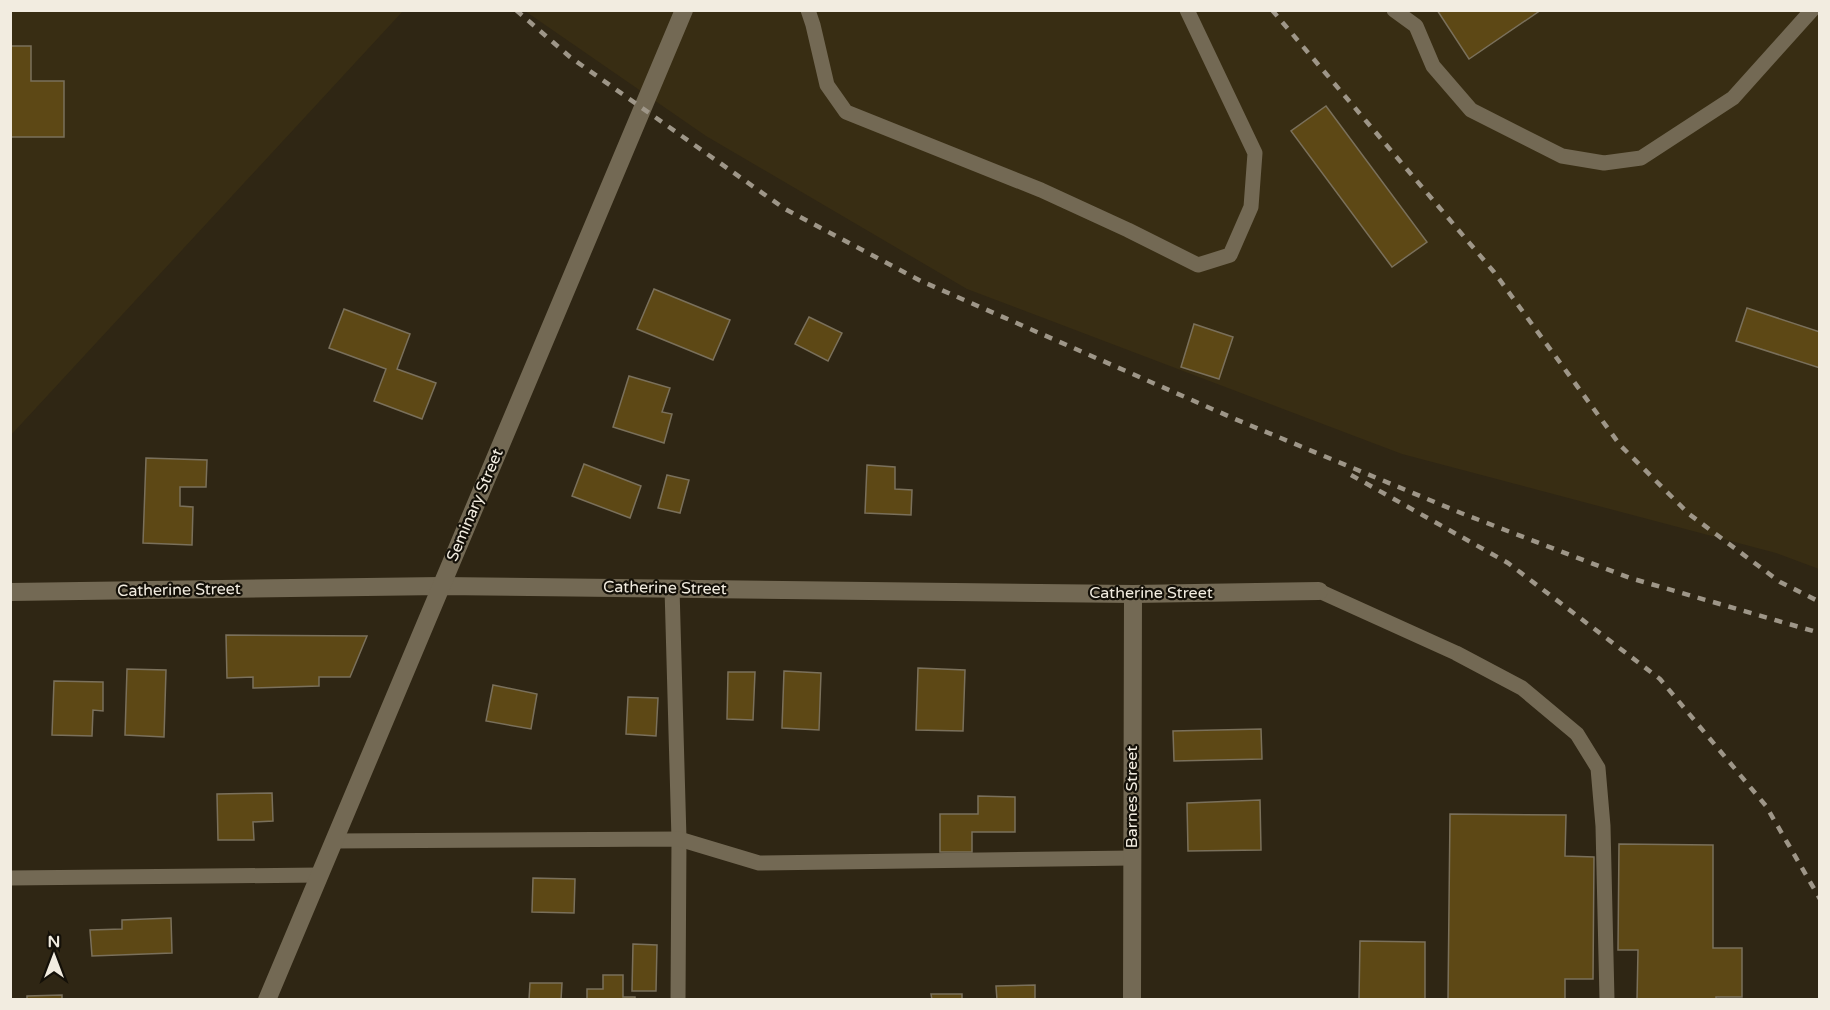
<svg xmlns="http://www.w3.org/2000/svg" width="1830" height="1010" viewBox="0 0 1830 1010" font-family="'Varela Round',sans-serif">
<rect width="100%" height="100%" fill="#2f2614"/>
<g fill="#382d13">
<path d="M11,11H403L11,435Z"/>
<path d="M525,11H1819V569L1776,553L1402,454L967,289L706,136Z"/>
</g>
<g fill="#5d4815" stroke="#7a705b" stroke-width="1.5">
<path d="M1437,10H1541L1469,59Z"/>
<path d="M10,46H31V81H64V137H10Z"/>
<path d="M1326,106L1427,242L1392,267L1291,131Z"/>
<path d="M654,289L730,320L713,360L637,329Z"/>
<path d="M1747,308L1820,332V368L1736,341Z"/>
<path d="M344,309L410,334L397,369L436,383L422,419L374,401L386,369L329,348Z"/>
<path d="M809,317L842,333L828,361L795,344Z"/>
<path d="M1194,324L1233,337L1219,379L1181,367Z"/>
<path d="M629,376L670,388L662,412L672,414L664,443L613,427Z"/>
<path d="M146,458L207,460L206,487H180V506L193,507L192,545L143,543Z"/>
<path d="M584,464L641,486L630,518L572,496Z"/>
<path d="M867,465L895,467V489L912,490L911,515L865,513Z"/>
<path d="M667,475L689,480L680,513L658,508Z"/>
<path d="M226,635L367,636L350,677H319V686L253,688V677L227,678Z"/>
<path d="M918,668L965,670L963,731L916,730Z"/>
<path d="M127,669L166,670L164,737L125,735Z"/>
<path d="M784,671L821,673L819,730L782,728Z"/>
<path d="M728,672H755L753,720L727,719Z"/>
<path d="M54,681L103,682V711L93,710L92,736L52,735Z"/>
<path d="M493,685L537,694L531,729L486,721Z"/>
<path d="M628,697L658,698L656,736L626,734Z"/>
<path d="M1261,729L1262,759L1174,761L1173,731Z"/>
<path d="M272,793L273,821L253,822L254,840H218L217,794Z"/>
<path d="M978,796L1015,797V832H972V852H940V814H978Z"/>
<path d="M1260,800L1261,850L1188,851L1187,803Z"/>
<path d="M1450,814L1566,815L1565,856L1594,857L1593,979H1565V1000H1448Z"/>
<path d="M1619,844L1713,845V948H1742V997H1716V1000H1637L1638,950H1618Z"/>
<path d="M533,878L575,879L574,913L532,912Z"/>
<path d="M171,918L172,953L92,956L90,930L122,929V920Z"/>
<path d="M1360,941L1425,942V1000H1359Z"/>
<path d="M633,944L657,945L656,991H632Z"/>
<path d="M603,975H623V997H635V1000H587V989H603Z"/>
<path d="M530,983H562L561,1000H529Z"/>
<path d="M1035,985V1000H997L996,986Z"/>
<path d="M931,994H962V1000H932Z"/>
<path d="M62,995V1000H27V996Z"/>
</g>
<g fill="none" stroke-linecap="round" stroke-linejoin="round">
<g stroke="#736954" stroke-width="15">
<path d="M808,10L813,25L827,85L846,112L1041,190L1128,230L1198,265L1230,255L1251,207L1255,153L1187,10"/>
<path d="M1394,10L1416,26L1433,66L1471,110L1562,156L1604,163L1641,158L1733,98L1812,10"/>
<path d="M672,588L679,839L678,1000"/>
<path d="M1319,591L1456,653L1522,688L1577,734L1598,768L1603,826L1607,1000"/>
<path d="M333,841L679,839L759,863L1132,858"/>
<path d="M10,878L319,875"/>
</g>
<g stroke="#736954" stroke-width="18">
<path d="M10,592L441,586L1133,594L1319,591"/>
<path d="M1132,1000L1133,594"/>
</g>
<path stroke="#736954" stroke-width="18" d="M267,1000L684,10"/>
<g stroke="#9e9688" stroke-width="4.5" stroke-dasharray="8 8" stroke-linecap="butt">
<path d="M516,10L570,57L785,209L921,281L1235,419L1461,513L1630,578L1820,633"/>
<path d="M1272,10L1494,272L1620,445L1689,514L1780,582L1820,602"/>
<path d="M1351,475L1508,563L1660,679L1766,806L1820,899"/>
</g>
</g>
<g text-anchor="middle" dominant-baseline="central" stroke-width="4.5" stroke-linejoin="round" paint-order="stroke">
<g font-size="16" fill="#f2ece0" stroke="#141008">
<text transform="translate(475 505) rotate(-67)">Seminary Street</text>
<text transform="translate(665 588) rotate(1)">Catherine Street</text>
<text transform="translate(179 590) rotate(-1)">Catherine Street</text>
<text x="1151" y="593">Catherine Street</text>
<text transform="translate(1132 797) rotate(-90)">Barnes Street</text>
</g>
</g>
<rect width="1830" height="1010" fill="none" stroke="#f2ece0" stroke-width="24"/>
<g transform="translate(54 956)" stroke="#141008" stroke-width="4.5" paint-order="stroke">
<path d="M0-4.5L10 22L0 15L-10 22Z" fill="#f2ece0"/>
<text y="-9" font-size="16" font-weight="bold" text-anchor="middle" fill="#f2ece0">N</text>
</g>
</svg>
